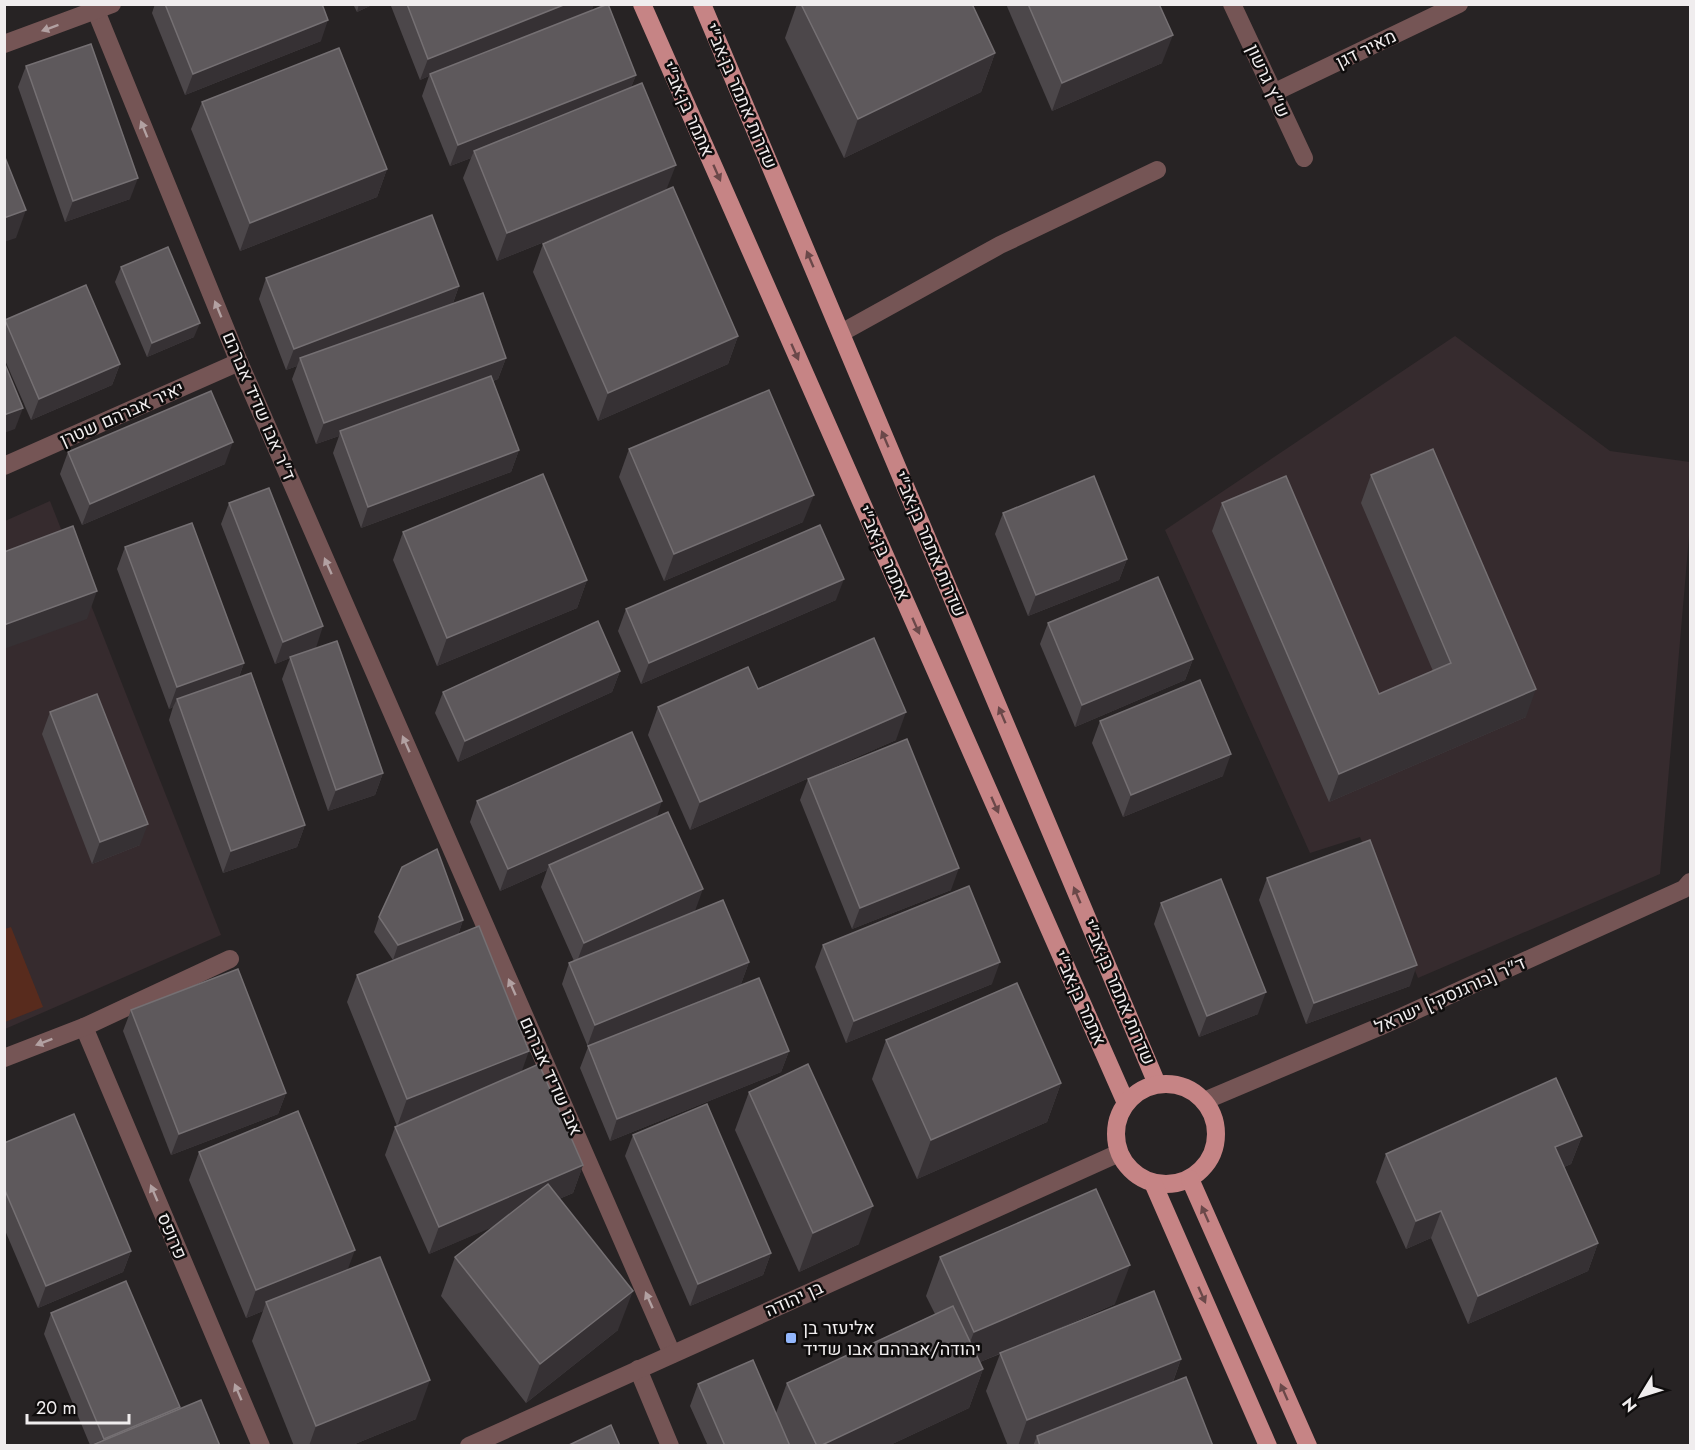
<svg xmlns="http://www.w3.org/2000/svg" width="1695" height="1450" viewBox="0 0 1695 1450" font-family="Jost,Heebo,sans-serif">
<rect width="100%" height="100%" fill="#272324"/>
<g fill="#362b2e">
<path d="M1455,336L1610,451L1690,462V525L1660,874L1418,978L1360,837L1310,853L1165,530Z"/>
<path d="M50,501L221,935L5,1029V521Z"/>
</g>
<path fill="#582b1d" d="M11,927L43,1007L5,1022V929Z"/>
<g fill="none" stroke-linecap="round" stroke-linejoin="round">
<g stroke="#755555" stroke-width="18">
<path d="M1232,4L1304,158"/>
<path d="M96,11L239,362L672,1354"/>
<path d="M4,44L112,4"/>
<path d="M1273,93L1459,4"/>
<path d="M841,333L1000,245L1157,170"/>
<path d="M4,466L239,362"/>
<path d="M84,1027L261,1446"/>
<path d="M4,1058L84,1027L230,959"/>
<path d="M1204,1101L1379,1027L1684,889L1690,882"/>
<path d="M638,1369L670,1446"/>
<path d="M469,1446L1119,1153"/>
</g>
<g stroke="#c68485" stroke-width="18">
<path d="M642,4L1126,1103"/>
<path d="M702,4L1157,1084"/>
<circle cx="1166" cy="1134" r="50"/>
<path d="M1190,1179L1308,1446"/>
<path d="M1153,1183L1268,1446"/>
</g>
</g>
<g fill="#4c474a">
<path d="M155,4H322L321,41L185,95L152,13Z"/>
<path d="M353,4H374L357,12Z"/>
<path d="M392,4H594L591,11L636,75L631,87L666,190L738,336L728,364L598,421L533,272L543,244L594,222L497,261L463,178L471,158L450,166L422,96L429,76L420,80L391,6Z"/>
<path d="M797,4H972L995,53L981,92L844,158L785,38Z"/>
<path d="M1006,4H1159L1162,63L1052,111Z"/>
<path d="M26,66L130,199L65,222L18,87Z"/>
<path d="M202,102L387,169L377,197L240,251L191,129Z"/>
<path d="M121,267L194,337L147,357L115,282Z"/>
<path d="M266,278L459,286L453,303L506,358L498,379L493,381L519,450L511,472L361,528L333,453L339,436L316,444L292,379L297,366L286,370L259,299Z"/>
<path d="M5,320L120,364L112,385L31,420L4,358Z"/>
<path d="M629,449L803,522L664,581L619,477Z"/>
<path d="M68,452L225,464L82,525L60,474Z"/>
<path d="M1371,475L1526,717L1329,802L1212,531L1222,503L1379,694L1433,671L1361,503Z"/>
<path d="M229,503L316,648L296,655L383,773L375,795L328,811L282,679L290,658L275,664L221,524Z"/>
<path d="M1003,513L1127,559L1119,580L1028,616L995,534Z"/>
<path d="M403,532L587,580L577,608L437,666L393,560Z"/>
<path d="M125,547L244,663L239,677L305,825L297,847L223,873L169,720L173,707L169,709L117,569Z"/>
<path d="M836,600L641,684L618,631L626,609Z"/>
<path d="M1048,623L1193,659L1185,680L1075,727L1040,644Z"/>
<path d="M620,671L612,692L458,762L435,713L443,692Z"/>
<path d="M758,689L896,740L690,830L648,735L658,707Z"/>
<path d="M50,712L140,845L92,864L42,734Z"/>
<path d="M1100,721L1223,776L1123,817L1092,743Z"/>
<path d="M808,779L951,890L852,929L800,800Z"/>
<path d="M477,801L656,818L695,911L672,921L749,962L741,984L612,1037L789,1051L781,1072L610,1141L580,1068L588,1047L562,984L569,963L574,961L541,887L547,870L500,891L470,822Z"/>
<path d="M1267,878L1410,986L1306,1024L1259,900Z"/>
<path d="M1161,903L1258,1014L1199,1037L1154,924Z"/>
<path d="M379,917L463,920L458,935L393,960L374,932Z"/>
<path d="M823,945L992,984L846,1043L815,967Z"/>
<path d="M357,975L521,1072L583,1165L573,1193L559,1199L618,1330L526,1403L441,1296L455,1257L494,1226L429,1254L385,1155L395,1127L397,1126L347,1002Z"/>
<path d="M131,1010L286,1093L278,1114L171,1155L123,1031Z"/>
<path d="M886,1040L1061,1083L1047,1122L917,1179L872,1079Z"/>
<path d="M749,1092L859,1244L799,1272L735,1130Z"/>
<path d="M633,1135L771,1253L763,1275L690,1306L625,1156Z"/>
<path d="M1582,1136L1571,1164L1564,1167L1598,1243L1588,1271L1468,1324L1431,1238L1406,1249L1376,1182L1386,1154Z"/>
<path d="M4,1143L131,1251L123,1272L38,1308L4,1228Z"/>
<path d="M199,1152L348,1270L416,1419L350,1446H294L252,1341L263,1311L246,1318L189,1180Z"/>
<path d="M940,1257L1115,1304L1030,1341L1181,1359L1173,1382L1213,1446H1008L986,1391L1000,1354L980,1362L983,1369L969,1408L888,1446H708L690,1406L698,1384L776,1413L787,1383L935,1314L926,1296Z"/>
<path d="M51,1313L180,1407V1408L90,1445L44,1334Z"/>
</g>
<g fill="#363134">
<path d="M359,4H374L357,12Z"/>
<path d="M566,4H594L591,13L430,74L429,76L420,80L428,59Z"/>
<path d="M328,20L321,41L185,95L193,74Z"/>
<path d="M1173,35L1162,63L1052,111L1062,83Z"/>
<path d="M995,53L981,92L844,158L858,119Z"/>
<path d="M636,75L628,96L474,151L471,158L450,166L458,145Z"/>
<path d="M676,165L665,193L497,261L507,233Z"/>
<path d="M387,169L377,197L240,251L250,223Z"/>
<path d="M138,178L130,199L65,222L73,201Z"/>
<path d="M26,210L16,238L4,242V218Z"/>
<path d="M459,286L451,308L300,358L297,366L286,370L294,349Z"/>
<path d="M200,323L194,337L147,357L152,343Z"/>
<path d="M738,336L728,364L598,421L608,393Z"/>
<path d="M506,358L498,379L342,435L340,431L339,436L316,444L324,423Z"/>
<path d="M120,364L112,385L31,420L39,399Z"/>
<path d="M23,408L15,429L4,433V415Z"/>
<path d="M233,442L225,464L82,525L90,504Z"/>
<path d="M519,450L511,472L361,528L368,507Z"/>
<path d="M814,495L803,522L664,581L674,554Z"/>
<path d="M1127,559L1119,580L1028,616L1036,595Z"/>
<path d="M844,579L836,600L641,684L649,663Z"/>
<path d="M587,580L577,608L437,666L447,638Z"/>
<path d="M97,591L87,619L4,649V625Z"/>
<path d="M323,626L316,648L275,664L283,642Z"/>
<path d="M1193,659L1185,680L1075,727L1082,705Z"/>
<path d="M244,663L236,685L177,699L173,707L169,709L177,687Z"/>
<path d="M620,671L612,692L458,762L465,741Z"/>
<path d="M1536,689L1526,717L1329,802L1339,774Z"/>
<path d="M906,712L896,740L690,830L700,802Z"/>
<path d="M1231,754L1223,776L1123,817L1131,795Z"/>
<path d="M383,773L375,795L328,811L336,790Z"/>
<path d="M662,801L655,823L549,865L547,870L500,891L508,869Z"/>
<path d="M148,824L140,845L92,864L100,842Z"/>
<path d="M305,825L297,847L223,873L231,851Z"/>
<path d="M959,868L951,890L852,929L860,908Z"/>
<path d="M703,889L695,911L576,964L584,943Z"/>
<path d="M463,920L458,935L393,960L398,945Z"/>
<path d="M749,962L741,984L587,1047L595,1025Z"/>
<path d="M1000,962L992,984L846,1043L854,1021Z"/>
<path d="M1417,965L1410,986L1306,1024L1314,1003Z"/>
<path d="M1266,992L1258,1014L1199,1037L1207,1016Z"/>
<path d="M529,1051L519,1079L397,1127L407,1099Z"/>
<path d="M789,1051L781,1072L610,1141L617,1119Z"/>
<path d="M1061,1083L1047,1122L917,1179L931,1140Z"/>
<path d="M286,1093L278,1114L171,1155L179,1134Z"/>
<path d="M1582,1136L1571,1164L1545,1175L1555,1147Z"/>
<path d="M583,1165L573,1193L429,1254L439,1227Z"/>
<path d="M873,1206L859,1244L799,1272L813,1233Z"/>
<path d="M1441,1211L1431,1238L1406,1249L1416,1221Z"/>
<path d="M1598,1243L1588,1271L1468,1324L1478,1296Z"/>
<path d="M355,1250L345,1277L266,1302L263,1311L246,1318L256,1290Z"/>
<path d="M131,1251L123,1272L38,1308L46,1286Z"/>
<path d="M771,1253L763,1275L690,1306L698,1284Z"/>
<path d="M1130,1265L1115,1304L959,1371L974,1332Z"/>
<path d="M633,1291L618,1330L526,1403L540,1364Z"/>
<path d="M1181,1359L1167,1398L1037,1436L1033,1446H1018L1027,1420Z"/>
<path d="M983,1369L969,1408L888,1446H820Z"/>
<path d="M430,1380L416,1419L350,1446H309L316,1426Z"/>
</g>
<g fill="#5e595c" stroke="#757073" stroke-width="1.5">
<path d="M165,4H322L328,20L193,74Z"/>
<path d="M407,4H566L428,59Z"/>
<path d="M608,4L636,75L458,145L430,74Z"/>
<path d="M801,4H972L995,53L858,119Z"/>
<path d="M1028,4H1159L1173,35L1062,83Z"/>
<path d="M91,44L138,178L73,201L26,66Z"/>
<path d="M339,48L387,169L250,223L202,102Z"/>
<path d="M642,83L676,165L507,233L474,151Z"/>
<path d="M4,155L26,210L4,218Z"/>
<path d="M673,187L738,336L608,393L543,244Z"/>
<path d="M432,215L459,286L294,349L266,278Z"/>
<path d="M168,247L200,323L152,343L121,267Z"/>
<path d="M86,285L120,364L39,399L5,320Z"/>
<path d="M483,293L506,358L324,423L300,358Z"/>
<path d="M4,362L23,408L4,415Z"/>
<path d="M491,376L519,450L368,507L340,431Z"/>
<path d="M769,390L814,495L674,554L629,449Z"/>
<path d="M211,391L233,442L90,504L68,452Z"/>
<path d="M1433,449L1536,689L1339,774L1222,503L1286,476L1379,694L1451,663L1371,475Z"/>
<path d="M543,474L587,580L447,638L403,532Z"/>
<path d="M1094,476L1127,559L1036,595L1003,513Z"/>
<path d="M269,488L323,626L283,642L229,503Z"/>
<path d="M192,523L244,663L177,687L125,547Z"/>
<path d="M820,525L844,579L649,663L626,609Z"/>
<path d="M73,526L97,591L4,625V552Z"/>
<path d="M1158,577L1193,659L1082,705L1048,623Z"/>
<path d="M598,621L620,671L465,741L443,692Z"/>
<path d="M874,638L906,712L700,802L658,707L748,667L758,689Z"/>
<path d="M337,641L383,773L336,790L290,657Z"/>
<path d="M251,673L305,825L231,851L177,699Z"/>
<path d="M1200,680L1231,754L1131,795L1100,721Z"/>
<path d="M97,694L148,824L100,842L50,712Z"/>
<path d="M632,732L662,801L508,869L477,801Z"/>
<path d="M907,739L959,868L860,908L808,779Z"/>
<path d="M668,812L703,889L584,943L549,865Z"/>
<path d="M1370,840L1417,965L1314,1003L1267,878Z"/>
<path d="M437,849L463,920L398,945L379,917L402,867Z"/>
<path d="M1221,879L1266,992L1207,1016L1161,903Z"/>
<path d="M969,886L1000,962L854,1021L823,945Z"/>
<path d="M723,900L749,962L595,1025L569,963Z"/>
<path d="M479,926L529,1051L407,1099L357,975Z"/>
<path d="M238,969L286,1093L179,1134L131,1010Z"/>
<path d="M759,978L789,1051L617,1119L588,1046Z"/>
<path d="M1017,983L1061,1083L931,1140L886,1040Z"/>
<path d="M539,1064L583,1165L439,1227L395,1127Z"/>
<path d="M808,1064L873,1206L813,1233L749,1092Z"/>
<path d="M1556,1078L1582,1136L1555,1147L1598,1243L1478,1296L1441,1211L1416,1221L1386,1154Z"/>
<path d="M707,1104L771,1253L698,1284L633,1135Z"/>
<path d="M298,1111L355,1250L256,1290L199,1152Z"/>
<path d="M74,1114L131,1251L46,1286L4,1188V1143Z"/>
<path d="M548,1184L633,1291L540,1364L455,1257Z"/>
<path d="M1096,1189L1130,1265L974,1332L940,1257Z"/>
<path d="M380,1257L430,1380L316,1426L266,1302Z"/>
<path d="M126,1281L180,1407L104,1439L51,1313Z"/>
<path d="M1154,1291L1181,1359L1027,1420L1000,1353Z"/>
<path d="M953,1306L983,1369L820,1446H817L787,1383Z"/>
<path d="M753,1360L790,1446H725L698,1384Z"/>
<path d="M1186,1377L1213,1446H1040L1037,1436Z"/>
<path d="M201,1400L220,1446H90Z"/>
<path d="M611,1425L620,1446H567Z"/>
</g>
<defs><path id="oneway-solid" d="M-6-.8H1V-3.2L6.5 0L1 3.2V.8H-6Z" transform="scale(1.5)"/></defs>
<g fill="#b2a1a2">
<use href="#oneway-solid" transform="translate(50 28) rotate(160)"/>
<use href="#oneway-solid" transform="translate(144 129) rotate(-112)"/>
<use href="#oneway-solid" transform="translate(218 309) rotate(-112)"/>
<use href="#oneway-solid" transform="translate(328 566) rotate(-114)"/>
<use href="#oneway-solid" transform="translate(406 744) rotate(-114)"/>
<use href="#oneway-solid" transform="translate(512 987) rotate(-114)"/>
<use href="#oneway-solid" transform="translate(44 1042) rotate(159)"/>
<use href="#oneway-solid" transform="translate(154 1193) rotate(-113)"/>
<use href="#oneway-solid" transform="translate(649 1300) rotate(-114)"/>
<use href="#oneway-solid" transform="translate(238 1392) rotate(-113)"/>
</g>
<g fill="#6a4849">
<use href="#oneway-solid" transform="translate(717 173) rotate(66)"/>
<use href="#oneway-solid" transform="translate(810 259) rotate(-113)"/>
<use href="#oneway-solid" transform="translate(795 352) rotate(66)"/>
<use href="#oneway-solid" transform="translate(885 439) rotate(-113)"/>
<use href="#oneway-solid" transform="translate(916 626) rotate(66)"/>
<use href="#oneway-solid" transform="translate(1002 715) rotate(-113)"/>
<use href="#oneway-solid" transform="translate(995 805) rotate(66)"/>
<use href="#oneway-solid" transform="translate(1077 895) rotate(-113)"/>
<use href="#oneway-solid" transform="translate(1205 1214) rotate(-114)"/>
<use href="#oneway-solid" transform="translate(1202 1295) rotate(66)"/>
<use href="#oneway-solid" transform="translate(1284 1392) rotate(-114)"/>
</g>
<rect fill="#93b7fd" stroke="#0f0d0d" stroke-width="2" x="785" y="1332" width="12" height="12" rx="3"/>
<g text-anchor="middle" dominant-baseline="central" stroke-width="5" stroke-linejoin="round" paint-order="stroke">
<g font-size="18" fill="#f0edee" stroke="#0f0d0d">
<text transform="translate(1366 49) rotate(-26)">מאיר דגן</text>
<text transform="translate(1268 81) rotate(65)">ש"ץ גרשון</text>
<text transform="translate(741 96) rotate(67)">שדרות אתמר בן-אב"י</text>
<text transform="translate(688 109) rotate(66)">אתמר בן-אב"י</text>
<text transform="translate(259 406) rotate(67)">ד"ר אבו שדיד אברהם</text>
<text transform="translate(122 414) rotate(-24)">יאיר אברהם שטרן</text>
<text transform="translate(930 544) rotate(67)">שדרות אתמר בן-אב"י</text>
<text transform="translate(884 553) rotate(66)">אתמר בן-אב"י</text>
<text transform="translate(1119 992) rotate(67)">שדרות אתמר בן-אב"י</text>
<text transform="translate(1450 995) rotate(-24)">ד"ר [בורגנסקי] ישראל</text>
<text transform="translate(1080 998) rotate(66)">אתמר בן-אב"י</text>
<text transform="translate(551 1076) rotate(66)">אבו שדיד אברהם</text>
<text transform="translate(172 1236) rotate(67)">פרופס</text>
<text transform="translate(794 1299) rotate(-24)">בן יהודה</text>
</g>
<g font-size="18" fill="#f0edee" stroke="#0f0d0d" text-anchor="start">
<text x="803" y="1328">אליעזר בן<tspan x="803" dy="21">יהודה/אברהם אבו שדיד</tspan></text>
</g>
</g>
<rect width="1695" height="1450" fill="none" stroke="#f0edee" stroke-width="12"/>
<g transform="translate(1641 1396) rotate(232)" stroke="#0f0d0d" stroke-width="4.5" paint-order="stroke">
<path d="M0-4.5L10 22L0 15L-10 22Z" fill="#f0edee"/>
<text y="-9" font-size="16" font-weight="bold" text-anchor="middle" fill="#f0edee">N</text>
</g>
<path d="M27 1414v9h102v-9" fill="none" stroke="#f0edee" stroke-width="3"/>
<text x="36" y="1414" font-size="18" fill="#f0edee" stroke="#0f0d0d" stroke-width="4.5" paint-order="stroke">20 m</text>
</svg>
